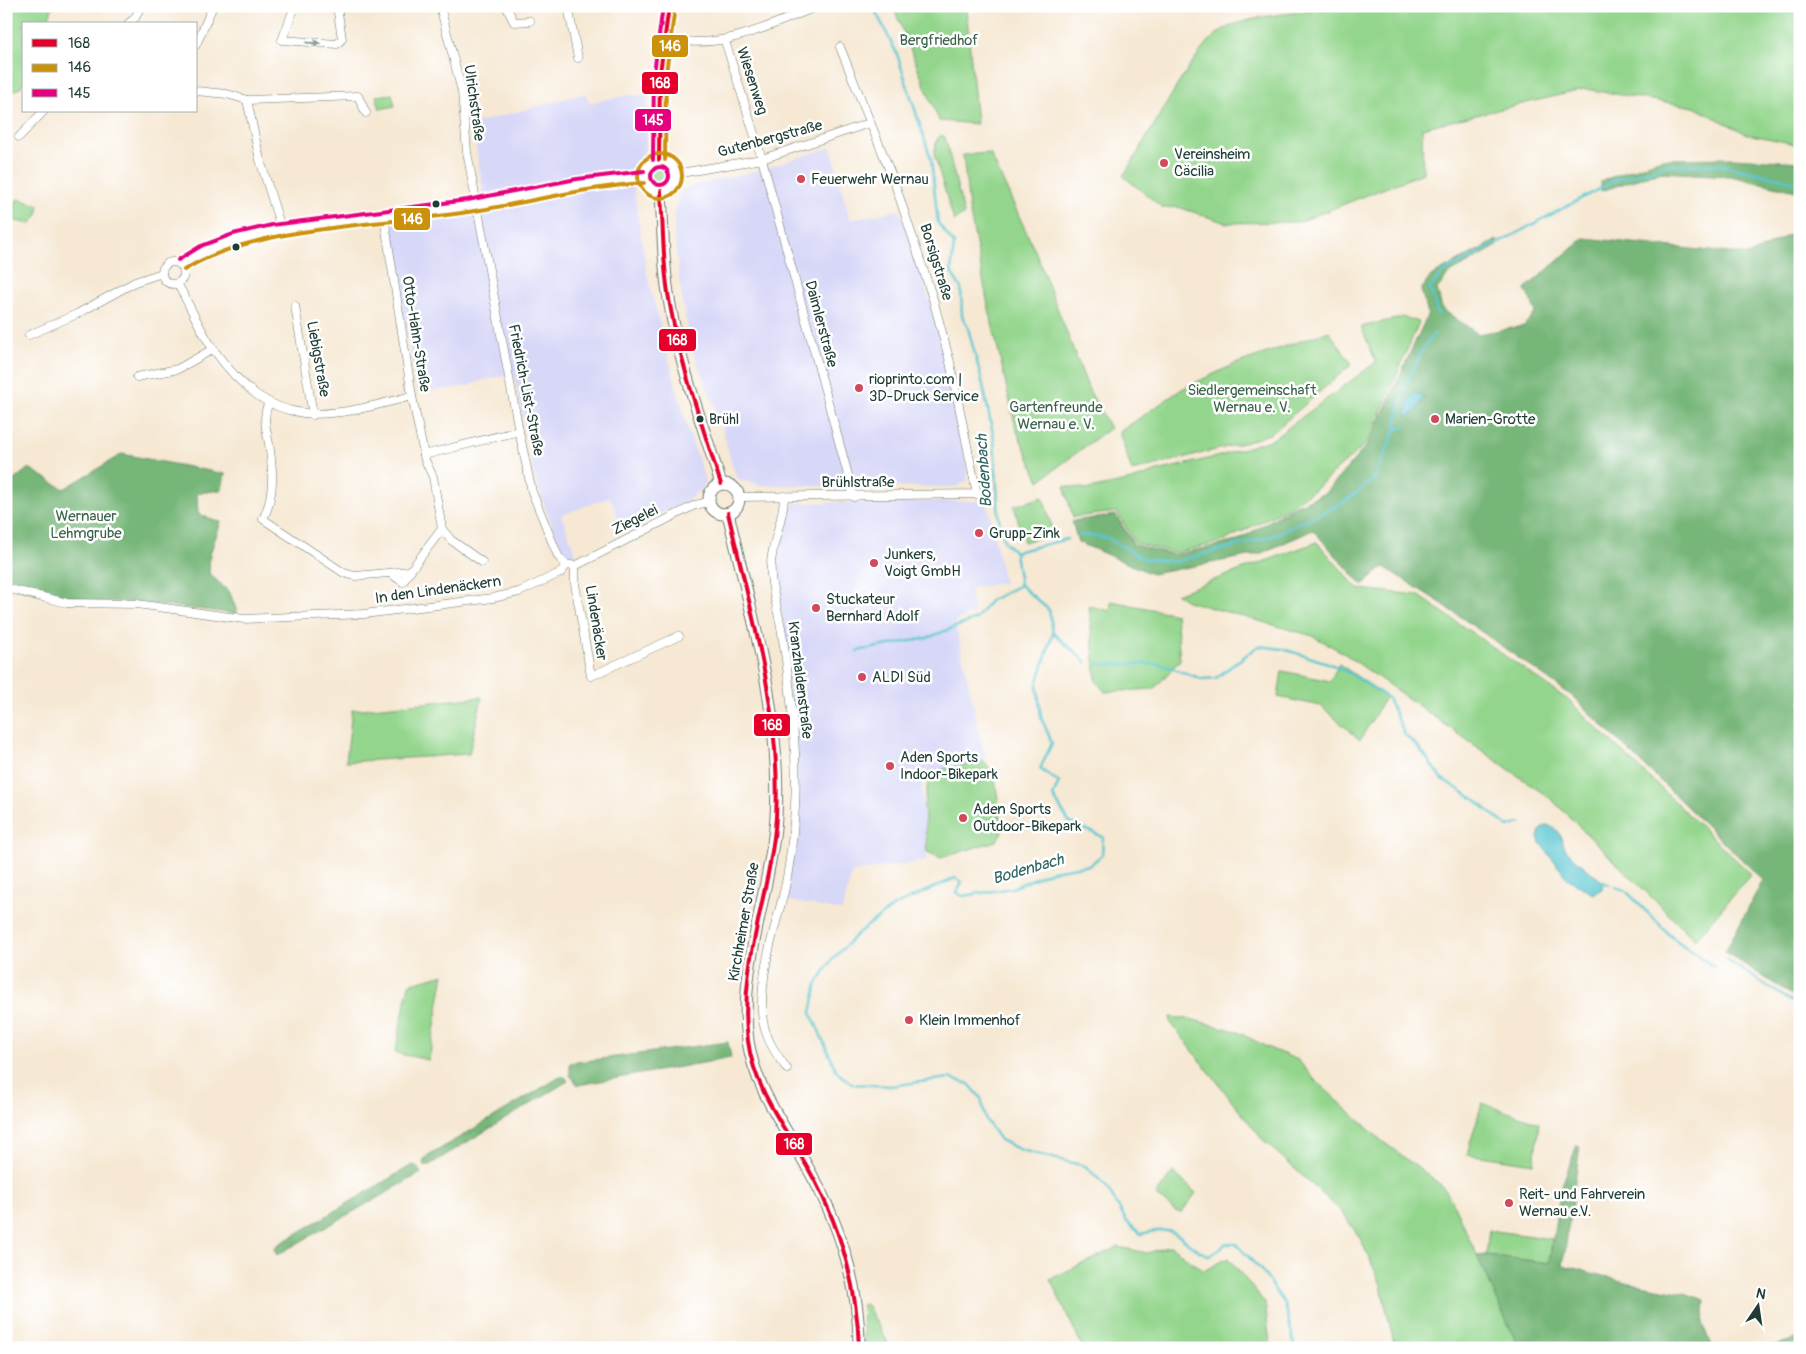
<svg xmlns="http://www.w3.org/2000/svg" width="1806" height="1354" viewBox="0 0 1806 1354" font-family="Pangolin,sans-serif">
<rect width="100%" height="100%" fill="#fff"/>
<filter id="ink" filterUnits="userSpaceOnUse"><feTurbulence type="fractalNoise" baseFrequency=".02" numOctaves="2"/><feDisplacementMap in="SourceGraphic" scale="10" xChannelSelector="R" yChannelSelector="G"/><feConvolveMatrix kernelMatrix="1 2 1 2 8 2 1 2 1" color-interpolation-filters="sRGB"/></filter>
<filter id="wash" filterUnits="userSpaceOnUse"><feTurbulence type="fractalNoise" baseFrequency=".0096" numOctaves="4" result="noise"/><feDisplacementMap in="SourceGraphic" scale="20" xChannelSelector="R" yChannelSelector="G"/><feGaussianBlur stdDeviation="1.12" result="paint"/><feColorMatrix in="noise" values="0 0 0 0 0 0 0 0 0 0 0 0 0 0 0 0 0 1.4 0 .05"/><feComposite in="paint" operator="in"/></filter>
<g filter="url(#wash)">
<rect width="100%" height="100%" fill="#f6e8d3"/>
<g fill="#d7d7f8">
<path d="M586,93L589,103L629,95L648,96L646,147L640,161L634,164V190L647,275L685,420L705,480V486L690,499L624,532L610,497L561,515L577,556L571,559L558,540L549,519L534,475L514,374L480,381L469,386L418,393L388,224L486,208L472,124Z"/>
<path d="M831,147L850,220L899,210L913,245L936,324L958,420L968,475L967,481L956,487L760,485L738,479L732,465L720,420L693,352L683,306L674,238V213L681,191L695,185L756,171Z"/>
<path d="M987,501L1004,583L970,588L974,613L955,621L985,759L921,776L927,861L852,872L842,911L785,900L797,799L785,638L774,556L781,524L794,503Z"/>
</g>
<g fill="#93d58c" stroke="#598960">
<path d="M6,6H53L47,24H24V81L20,88L6,95Z"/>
<path d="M893,6H966L977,124L939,121Z"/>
<path d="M1357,6H1800V145L1747,134L1694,107L1585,89L1422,128L1423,173L1299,222L1226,223L1178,207L1163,208L1123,176C1147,143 1194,42 1226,28C1257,13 1321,11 1357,6Z"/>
<path d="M392,94L395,106L380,109L376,96Z"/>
<path d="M941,135L945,137L964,214L954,221L934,154L937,139Z"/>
<path d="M990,153L1036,253L1089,390L1110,428L1039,481L1016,429L988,305L969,208L963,155Z"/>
<circle cx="660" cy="176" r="9"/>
<path d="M18,199L39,205L37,216L30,224L8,219L10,207Z"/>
<path d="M1404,317L1419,322L1368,442L1314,490L1282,511L1224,541L1176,553L1135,543L1117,512L1073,517L1064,486L1089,489L1132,480L1157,471L1220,456L1273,439L1376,362L1361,327Z"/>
<path d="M1329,331L1352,364L1272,433L1247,442L1132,471L1119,432L1182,389L1235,364Z"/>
<path d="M1043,497L1054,534L1024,542L1014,506Z"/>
<path d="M1317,542L1358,589L1418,595L1568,700L1751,874L1695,940L1551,799L1342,652L1313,636L1187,601L1176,594Z"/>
<path d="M1111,601L1176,614L1180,660L1154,689L1105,692L1096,681L1089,606L1110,611Z"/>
<path d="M1339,664L1386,696L1360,740L1321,706L1278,697L1282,671L1330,681Z"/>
<path d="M482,697L469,754L346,762L352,710Z"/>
<path d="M983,761L994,773L1003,831L996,841L941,858L927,852L924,805L930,772Z"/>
<path d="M444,974L429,1060L395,1053L409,984Z"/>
<path d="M1170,1017L1190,1019L1236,1031L1271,1049L1298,1060L1315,1080L1382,1141L1441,1185L1452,1201L1519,1348H1395L1380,1282L1360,1238L1341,1211L1261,1138L1171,1023Z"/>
<path d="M1482,1103L1539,1123L1534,1164L1467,1154Z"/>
<path d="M1173,1172L1196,1193L1181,1213L1175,1211L1156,1195Z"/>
<path d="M1489,1230L1552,1239L1549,1263L1486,1255Z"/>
<path d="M1171,1246L1203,1271L1228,1258L1265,1303L1270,1343L1264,1348H1083L1050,1279L1118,1247L1147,1253Z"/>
<path d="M866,1304L891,1348H864L862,1305Z"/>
</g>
<g fill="#76b678" stroke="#4a7a56">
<path d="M1732,158L1800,162V192L1730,176L1659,172L1601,191V181L1661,159Z"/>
<path d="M1800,229V916L1797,941L1800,947V1000L1725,952L1763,880L1572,696L1441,603L1384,567L1362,585L1313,530L1259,554L1152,574L1078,542L1072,521L1116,515L1134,545L1175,555L1237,541L1294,506L1325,493L1369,443L1428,314L1421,290L1431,276L1497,240V246L1450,273L1437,289L1442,309L1478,334L1524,326L1536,312L1525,289L1584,238L1750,255Z"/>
<path d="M122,454L225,474L222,490L197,493L198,514L221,522L210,554L209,573L230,593L238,614L136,602L68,601L6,586V486L29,468L64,489Z"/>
<path d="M728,1042L731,1058L578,1085L570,1075V1063Z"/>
<path d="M560,1077H565L568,1081L426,1167L423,1163L425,1158Z"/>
<path d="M1577,1145L1580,1146L1563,1265L1625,1282L1684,1293L1705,1300L1703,1324L1713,1348H1519L1477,1256L1486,1255L1549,1263L1561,1188Z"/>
<path d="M412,1165L416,1166L421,1173L277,1255L274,1249L276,1246Z"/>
<path d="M1800,1338V1348H1765Z"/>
</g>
<g fill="#5ac6d1" stroke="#3c8282">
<path d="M1414,392L1424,397C1420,405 1416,415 1406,417L1408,401Z"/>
<path d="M1548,825L1558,831L1567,852L1603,882L1602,889L1593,894L1567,878L1540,843L1538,836L1542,828Z"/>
</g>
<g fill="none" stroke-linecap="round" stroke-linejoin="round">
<g stroke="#5ac6d1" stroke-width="2.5">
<path d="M873,6L897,54L931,159L938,223L954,244L951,272L961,288L962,316L968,328L983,385L994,439L999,519L1004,541L1015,552L1020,585L1049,610L1053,633L1037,684L1041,717L1052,743L1040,769L1059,782L1053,796L1069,822L1103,837L1102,855L1090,865L1052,871L1012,888L963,896L957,893L962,882L955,878L894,906L858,933L832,960L817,983L811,1013L837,1072L852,1084L891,1086L949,1078L969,1084L981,1098L986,1120L1000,1140L1021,1150L1085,1166L1106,1186L1127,1222L1141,1234C1187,1223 1176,1243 1210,1256L1225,1244H1236L1261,1270L1285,1304L1295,1348"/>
<path d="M1438,315L1430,288L1442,273L1616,180L1668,165H1722L1800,183"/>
<path d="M1396,430L1406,426"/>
<path d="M1079,536L1084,535L1108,538L1144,559L1175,562L1272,536L1343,503L1374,479L1395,431L1403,391L1422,350L1434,333"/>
<path d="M1015,552L1067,539"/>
<path d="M1053,633L1086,662"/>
<path d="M857,651L927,638L976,619L990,601L1020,585"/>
<path d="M1097,664H1160L1202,679L1216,678L1258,646L1283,649L1328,663L1351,674L1388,698L1405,735L1420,749L1441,778L1474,799L1508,827L1521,823"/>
<path d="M1603,882L1610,885"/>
<path d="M1616,887L1625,890L1673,938L1714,967"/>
<path d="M1727,960L1800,1007"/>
</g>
</g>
</g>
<g filter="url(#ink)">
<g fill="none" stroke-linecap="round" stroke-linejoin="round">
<defs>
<g id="street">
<path d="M98,6V7"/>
<path d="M295,6L282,40L337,44L342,39L337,6"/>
<path d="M440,6L462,92L467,152L519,431L532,492L558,556L565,564L575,566"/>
<path d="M506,6L514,22L530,21"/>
<path d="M568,6L578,58"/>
<path d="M128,24L135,18L141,6"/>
<path d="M664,39C725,50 763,28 818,6"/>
<path d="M725,41L762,159L854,497"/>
<path d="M196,45L213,6"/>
<path d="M196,91L227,94L247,100L260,160L282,231"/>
<path d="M247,100L358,96L366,113"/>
<path d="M19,137L44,111"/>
<path d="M675,174L762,159L870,123"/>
<circle cx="173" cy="273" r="11"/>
<path d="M181,265C222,225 406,217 468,206C527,197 585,179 644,177"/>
<path d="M177,283C190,305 199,329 214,350C273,433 325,419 412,396"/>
<path d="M295,306L313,415"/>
<path d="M29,335L77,314L135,282L162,273"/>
<path d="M137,377L178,369L213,349"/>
<path d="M269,402C262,417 266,428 269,444C273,469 275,496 263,519L344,573L355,576L410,571L442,529L433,477L425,460L412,396L384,217"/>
<path d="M424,455L519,431"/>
<path d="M784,496C784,522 769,546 771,574C772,594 779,613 782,633C791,690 798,749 795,807C793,837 790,870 782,900C772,937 761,973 762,1012C763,1035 774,1051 787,1069"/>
<path d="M739,497L977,494L950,362L933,299L895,184L840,47"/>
<path d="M442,529L451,540L482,562"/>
<path d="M575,566V584L591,676L679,636"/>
<path d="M575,566L695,505L709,502"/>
<path d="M390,573L403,582L410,571"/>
<path d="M6,588L67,603L137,604L244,619L364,614L493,598L519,592L560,573L567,565"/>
</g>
<g id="secondary">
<path d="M659,160L660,73L669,6"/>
<circle cx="660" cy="176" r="15"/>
<path d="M661,191C663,229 663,268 670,305C680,366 703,425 721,484"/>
<circle cx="724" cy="499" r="15"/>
<path d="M728,513C751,614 782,713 776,817C771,890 738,968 748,1041C755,1089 786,1128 809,1170C839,1222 860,1287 859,1348"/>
</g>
</defs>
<use href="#street" stroke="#6a796c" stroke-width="9"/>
<use href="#secondary" stroke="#6a796c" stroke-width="13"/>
<use href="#street" stroke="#fff" stroke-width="8"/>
<use href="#secondary" stroke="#fff" stroke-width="11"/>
<defs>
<g id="bus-1">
<path d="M659,160L660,73L669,6"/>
<path d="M661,191C663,229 663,267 670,305C681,366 702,425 721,484"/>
<path d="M728,513C751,612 782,714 776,817C771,892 738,965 748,1041C754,1089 786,1129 809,1170C840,1225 857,1284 859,1348"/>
</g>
<g id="bus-2">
<circle cx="660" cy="176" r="22"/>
<path d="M665,160L666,73L675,7"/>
<path d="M184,270C258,224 382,226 468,212C527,203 585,187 644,183"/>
</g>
<g id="bus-3">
<path d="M653,160L654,73L663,6"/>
<circle cx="660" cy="176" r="9"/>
<path d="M178,260L201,246L233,234L272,225L467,200L577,179L644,171"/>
</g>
</defs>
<use href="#bus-1" stroke="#fff" stroke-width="8"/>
<use href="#bus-2" stroke="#fff" stroke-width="8"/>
<use href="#bus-3" stroke="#fff" stroke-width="8"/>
<use href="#bus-1" stroke="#e4002b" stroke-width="4"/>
<use href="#bus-2" stroke="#cc910a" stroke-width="4"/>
<use href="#bus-3" stroke="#e5007d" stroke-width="4"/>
</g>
<defs><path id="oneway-solid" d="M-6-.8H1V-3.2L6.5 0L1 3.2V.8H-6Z" transform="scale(1.25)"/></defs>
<use fill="#8f9e9a" href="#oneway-solid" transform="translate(313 43) rotate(3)"/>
</g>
<g fill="#d1495b" stroke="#fff" stroke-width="2">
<circle cx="1164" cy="163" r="5"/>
<circle cx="801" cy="179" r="5"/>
<circle cx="859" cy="388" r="5"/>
<circle cx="1435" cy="419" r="5"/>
<circle cx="979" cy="533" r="5"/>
<circle cx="874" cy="563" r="5"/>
<circle cx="816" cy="608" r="5"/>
<circle cx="862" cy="677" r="5"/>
<circle cx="890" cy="766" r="5"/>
<circle cx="963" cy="818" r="5"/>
<circle cx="909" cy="1020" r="5"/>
<circle cx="1509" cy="1203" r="5"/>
</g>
<g fill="#1f3d34" stroke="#fff" stroke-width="2">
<circle cx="436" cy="204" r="4.5"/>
<circle cx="236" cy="247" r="4.5"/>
<circle cx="700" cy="419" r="4.5"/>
</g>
<g text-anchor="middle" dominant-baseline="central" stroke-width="5" stroke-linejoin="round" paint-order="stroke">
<g font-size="14" fill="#1f3d34" stroke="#fff" text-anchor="start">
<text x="709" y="419">Brühl</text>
</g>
<g font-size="15" fill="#3c634a" stroke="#fff">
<text x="939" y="40">Bergfriedhof</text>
<text x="1252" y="390">Siedlergemeinschaft<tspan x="1252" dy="17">Wernau e. V.</tspan></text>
<text x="1056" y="407">Gartenfreunde<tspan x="1056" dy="17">Wernau e. V.</tspan></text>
<text x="86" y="516">Wernauer<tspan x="86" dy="17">Lehmgrube</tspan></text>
</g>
<g font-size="15" fill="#1f3d34" stroke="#fff">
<text transform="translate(752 81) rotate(72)">Wiesenweg</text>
<text transform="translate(474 103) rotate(82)">Ulrichstraße</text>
<text transform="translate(770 139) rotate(-15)">Gutenbergstraße</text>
<text transform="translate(936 262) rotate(73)">Borsigstraße</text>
<text transform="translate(821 324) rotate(75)">Daimlerstraße</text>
<text transform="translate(416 334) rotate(81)">Otto-Hahn-Straße</text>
<text transform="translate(318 359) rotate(80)">Liebigstraße</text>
<text transform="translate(526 390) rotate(79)">Friedrich-List-Straße</text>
<text x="858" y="482">Brühlstraße</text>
<text transform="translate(635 520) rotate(-27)">Ziegelei</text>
<text transform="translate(438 590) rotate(-8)">In den Lindenäckern</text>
<text transform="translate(596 623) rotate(81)">Lindenäcker</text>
<text transform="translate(800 680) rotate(83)">Kranzhaldenstraße</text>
<text transform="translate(744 922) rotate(-80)">Kirchheimer Straße</text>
</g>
<g font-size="15" fill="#1f3d34" stroke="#fff" text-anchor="start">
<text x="1174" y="154">Vereinsheim<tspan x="1174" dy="17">Cäcilia</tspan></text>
<text x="811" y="179">Feuerwehr Wernau</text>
<text x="869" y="379">rioprinto.com |<tspan x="869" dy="17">3D-Druck Service</tspan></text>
<text x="1445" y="419">Marien-Grotte</text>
<text x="989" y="533">Grupp-Zink</text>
<text x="884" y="554">Junkers,<tspan x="884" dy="17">Voigt GmbH</tspan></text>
<text x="826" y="599">Stuckateur<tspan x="826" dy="17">Bernhard Adolf</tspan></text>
<text x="872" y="677">ALDI Süd</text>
<text x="900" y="757">Aden Sports<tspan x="900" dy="17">Indoor-Bikepark</tspan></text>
<text x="973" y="809">Aden Sports<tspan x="973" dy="17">Outdoor-Bikepark</tspan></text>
<text x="919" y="1020">Klein Immenhof</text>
<text x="1519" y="1194">Reit- und Fahrverein<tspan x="1519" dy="17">Wernau e.V.</tspan></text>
</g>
<g font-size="16" font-style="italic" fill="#316663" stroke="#fff">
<text transform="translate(984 471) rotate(-94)">Bodenbach</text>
<text transform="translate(1028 869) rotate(-16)">Bodenbach</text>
</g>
</g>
<g stroke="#fff" stroke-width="2">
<rect x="651" y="34" width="38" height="24" rx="5" fill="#cc910a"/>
<rect x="641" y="71" width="38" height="24" rx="5" fill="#e4002b"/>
<rect x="634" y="108" width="38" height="24" rx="5" fill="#e5007d"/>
<rect x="393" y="207" width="38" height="24" rx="5" fill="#cc910a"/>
<rect x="658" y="328" width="39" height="24" rx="5" fill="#e4002b"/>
<rect x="753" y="713" width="38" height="24" rx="5" fill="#e4002b"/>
<rect x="775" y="1132" width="38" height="24" rx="5" fill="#e4002b"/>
</g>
<g font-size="14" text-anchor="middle" font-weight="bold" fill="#fff">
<text x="670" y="51">146</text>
<text x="660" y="88">168</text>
<text x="653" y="125">145</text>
<text x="412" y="224">146</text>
<text x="677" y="345">168</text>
<text x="772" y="730">168</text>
<text x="794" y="1149">168</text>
</g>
<rect width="1806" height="1354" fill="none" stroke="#fff" stroke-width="25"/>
<rect x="22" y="22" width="175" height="90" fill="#ffffff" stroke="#a5b1ae"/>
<rect x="32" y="39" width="25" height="8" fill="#e4002b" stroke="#a5b1ae"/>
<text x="68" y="48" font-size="15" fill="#1f3d34">168</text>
<rect x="32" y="64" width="25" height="8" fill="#cc910a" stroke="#a5b1ae"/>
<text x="68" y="72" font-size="15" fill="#1f3d34">146</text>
<rect x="32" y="89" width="25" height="8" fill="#e5007d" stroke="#a5b1ae"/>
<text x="68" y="98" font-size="15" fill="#1f3d34">145</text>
<g transform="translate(1758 1306) rotate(13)" stroke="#ffffff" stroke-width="4" paint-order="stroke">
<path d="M0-4L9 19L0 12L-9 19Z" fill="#1f3d34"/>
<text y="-8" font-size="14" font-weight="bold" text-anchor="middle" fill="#1f3d34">N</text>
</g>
</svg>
